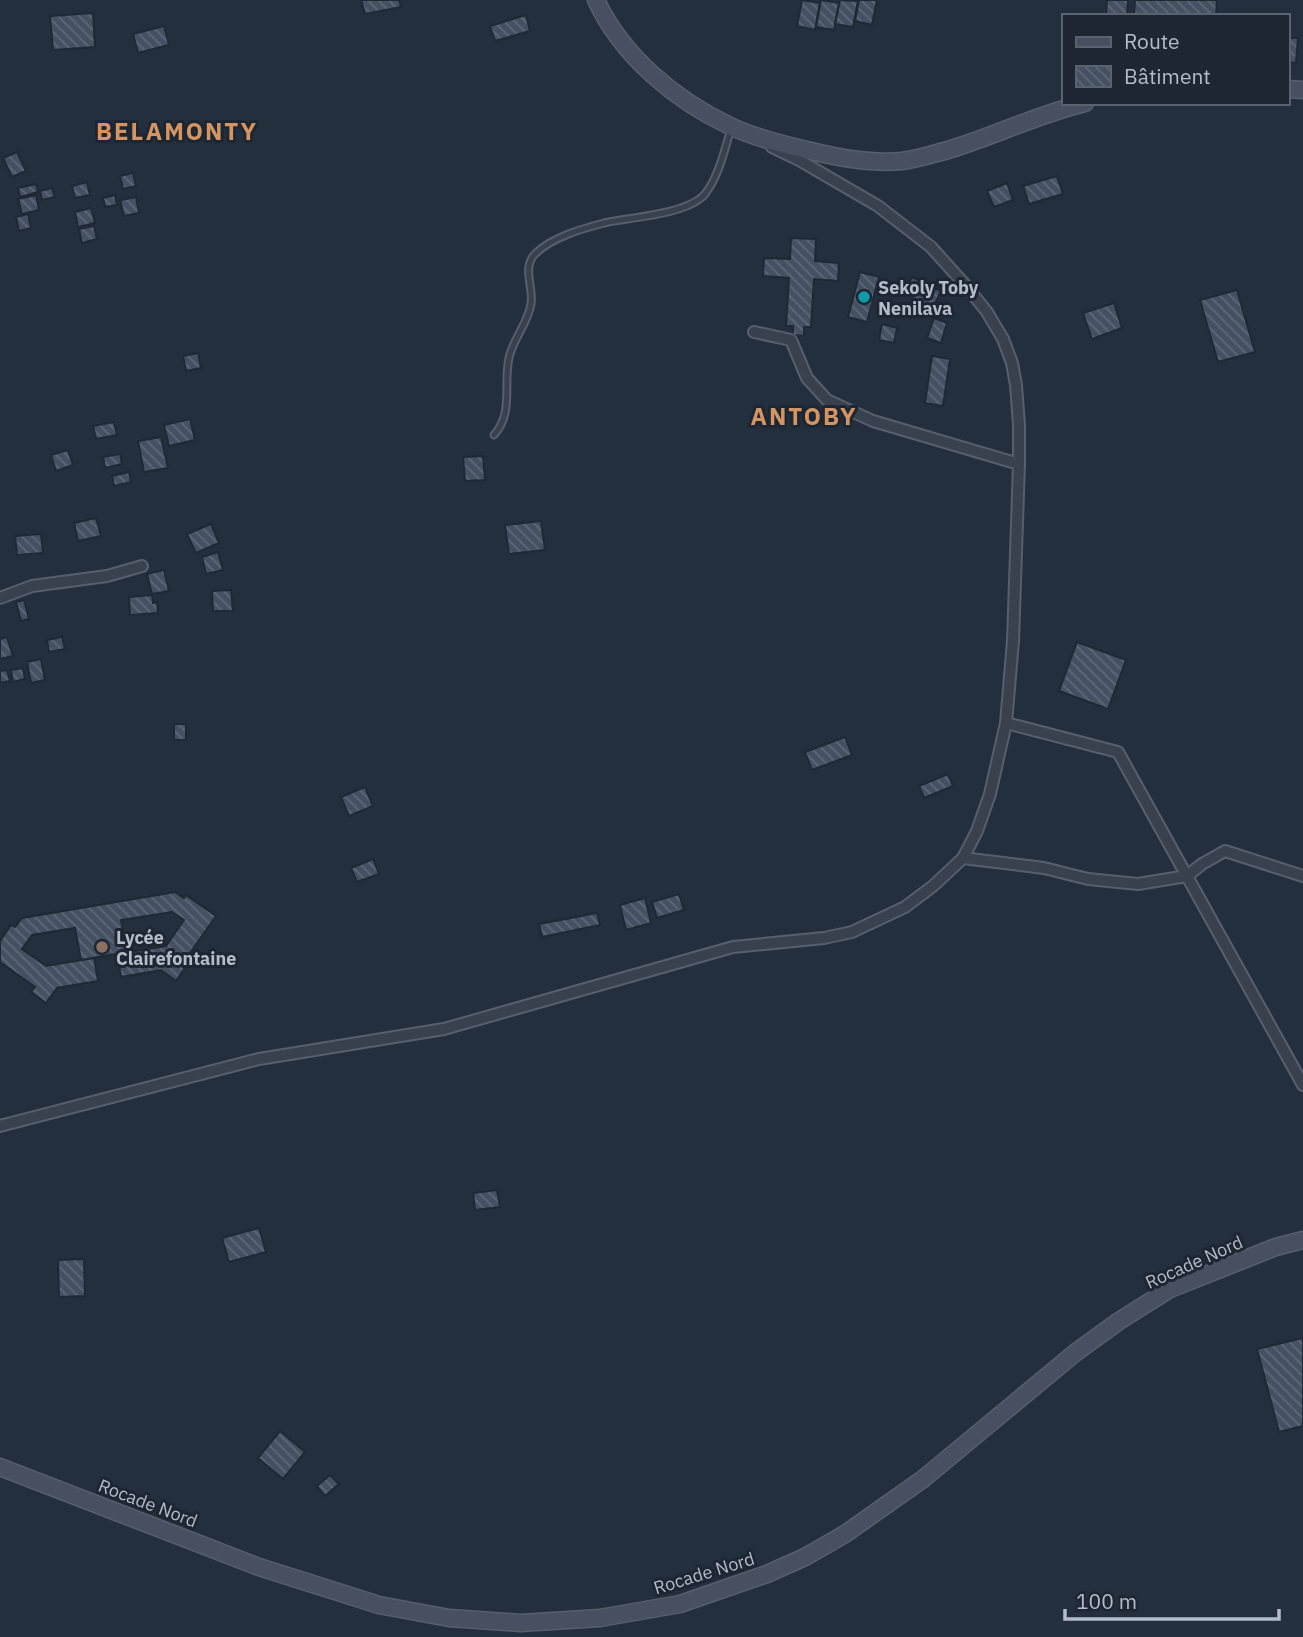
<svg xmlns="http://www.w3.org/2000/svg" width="1303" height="1637" viewBox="0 0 1303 1637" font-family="'IBM Plex Sans',sans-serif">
<defs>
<pattern id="building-back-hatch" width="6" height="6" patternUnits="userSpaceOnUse" patternTransform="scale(1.75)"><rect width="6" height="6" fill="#455162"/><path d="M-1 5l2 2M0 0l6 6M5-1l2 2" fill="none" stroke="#5d6877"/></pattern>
</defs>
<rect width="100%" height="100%" fill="#242f3e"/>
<g fill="url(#building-back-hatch)" stroke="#1f2835" stroke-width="2">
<path d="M361,0H399L401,7L365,14Z"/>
<path d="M802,0L820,3L815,30L797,26Z"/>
<path d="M821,0L839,3L834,30L816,27Z"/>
<path d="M840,0L858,1L853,27L835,24Z"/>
<path d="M859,0H877L872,25L855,21Z"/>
<path d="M1107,0H1128L1127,16L1106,15Z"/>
<path d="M1135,0H1217L1216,16H1134Z"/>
<path d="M93,13L95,47L53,50L50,16Z"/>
<path d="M526,15L530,31L495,41L490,26Z"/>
<path d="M164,26L169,45L138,53L133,34Z"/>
<path d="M1287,38H1298L1296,63L1287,62Z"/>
<path d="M17,152L26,171L12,177L3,158Z"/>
<path d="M133,173L136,186L123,189L120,176Z"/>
<path d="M1057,176L1063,194L1029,204L1023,186Z"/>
<path d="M87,182L90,195L75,198L72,186Z"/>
<path d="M1007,183L1013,200L994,207L987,191Z"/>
<path d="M36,184L38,192L20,197L18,188Z"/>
<path d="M52,188L55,197L42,200L40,191Z"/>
<path d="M36,195L39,210L22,214L18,199Z"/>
<path d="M115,195L117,205L105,207L103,198Z"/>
<path d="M136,197L139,213L124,216L120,200Z"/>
<path d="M91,208L95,223L78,227L75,212Z"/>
<path d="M28,214L31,228L19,231L16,217Z"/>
<path d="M94,226L97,239L82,243L79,229Z"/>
<path d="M791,238L816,239L815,261L839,263L838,281L814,279L811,327H804V336L793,335V326H786L789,278L763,276L764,258L790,259Z"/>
<path d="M860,272L879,277L867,322L848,317Z"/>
<path d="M912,277L941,291L933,308L904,294Z"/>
<path d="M1237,290L1255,352L1218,362L1200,300Z"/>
<path d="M1114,303L1122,328L1092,339L1083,313Z"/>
<path d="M934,318L947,323L941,343L927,338Z"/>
<path d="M882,324L897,328L894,343L879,340Z"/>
<path d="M198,353L201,368L186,371L183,356Z"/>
<path d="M932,356L950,359L943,406L925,403Z"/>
<path d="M190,419L195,440L169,446L164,425Z"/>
<path d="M114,422L117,435L96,439L93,426Z"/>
<path d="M161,437L168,468L144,472L138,441Z"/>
<path d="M68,450L73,465L56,471L51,455Z"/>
<path d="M120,454L122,464L105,468L103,457Z"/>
<path d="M483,456L485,480L465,481L463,457Z"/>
<path d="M129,472L131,482L114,486L112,476Z"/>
<path d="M96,518L101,536L78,541L74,523Z"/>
<path d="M541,521L545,550L509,554L505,525Z"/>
<path d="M211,524L219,543L196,553L187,534Z"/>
<path d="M41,534L43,553L17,555L15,536Z"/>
<path d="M218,552L223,570L206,574L202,557Z"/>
<path d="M164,570L169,591L152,594L147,574Z"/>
<path d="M231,590L233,611H213L212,591Z"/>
<path d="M152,595L153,603L157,602L158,613L130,615L129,597Z"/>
<path d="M24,600L29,619L21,621L16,602Z"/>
<path d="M7,637L13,656L0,659V639Z"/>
<path d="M62,637L65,649L49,652L47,640Z"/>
<path d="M1077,642L1126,660L1108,709L1059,691Z"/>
<path d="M41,659L45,680L31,683L27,662Z"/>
<path d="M23,668L25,679L13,682L11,670Z"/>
<path d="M7,670L10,681L0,683V671Z"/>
<rect x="174" y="724" width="12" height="16"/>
<path d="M845,737L852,755L812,770L805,752Z"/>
<path d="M948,774L953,786L924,798L919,786Z"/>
<path d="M365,787L373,806L349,816L341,797Z"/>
<path d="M373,859L379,874L357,882L351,868Z"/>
<path d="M175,892L184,898L186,895L216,916L183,963L187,965L176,981L161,970L121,977L117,954L166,946L184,920L172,912L121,920L127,952L81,960L75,928L32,935L22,949L46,966L94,958L98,981L57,988L46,1003L31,992L35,987L0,962V941L11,925L15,927L22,918Z"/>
<path d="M679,894L684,910L657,918L652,902Z"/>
<path d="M645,898L651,923L626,930L620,905Z"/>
<path d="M597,913L600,925L542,937L539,924Z"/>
<path d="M497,1190L500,1207L475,1210L473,1193Z"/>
<path d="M259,1228L266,1252L229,1262L222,1238Z"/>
<path d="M84,1259L85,1296L59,1297L58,1260Z"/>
<path d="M1303,1338V1426L1279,1432L1257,1349Z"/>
<path d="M280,1431L305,1452L283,1479L258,1458Z"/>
<path d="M330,1475L339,1484L325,1496L317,1486Z"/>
</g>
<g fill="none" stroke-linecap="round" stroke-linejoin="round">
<defs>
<path id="service" d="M494,435C514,413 503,384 509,358C513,339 528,323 531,304C534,287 521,267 536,253C553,237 581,229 604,223C630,217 687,215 705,194C719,176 724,151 731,129"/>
<g id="minor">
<path d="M754,332L791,340L807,378L827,400L873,421L1019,464"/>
<path d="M0,598L32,586L107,576L142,566"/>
<path d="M1006,723L1118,752L1303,1085"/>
<path d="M963,858L1044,868L1088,879L1138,884L1187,876L1202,864L1225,851L1303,876"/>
<path d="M0,1126L259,1059L444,1029L733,947L824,938L852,932L905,907L933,886L963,858L977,831L990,794L1006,723L1013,641L1019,464V425L1016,385L1012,363L1003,339L987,312L967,287L931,247L878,206L799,160L772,147"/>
</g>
<g id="secondary">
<path d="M596,0C622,56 675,100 730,126C755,138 784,145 811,151C840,158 872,164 902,161C918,159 933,154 948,150C994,136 1039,114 1085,103"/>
<path d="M1287,89L1303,90"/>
<path d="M0,1467L259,1567L379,1605L449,1618L521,1623L600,1618L680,1604L767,1574L805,1557L845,1534L923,1479L1075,1353L1119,1321L1170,1289L1276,1247L1303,1240"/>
</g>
</defs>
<use href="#service" stroke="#565f6c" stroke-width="9"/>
<use href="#minor" stroke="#565f6c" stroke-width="14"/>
<use href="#secondary" stroke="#565f6c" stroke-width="19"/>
<use href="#service" stroke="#38414e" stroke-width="5"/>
<use href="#minor" stroke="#38414e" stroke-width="10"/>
<use href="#secondary" stroke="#465061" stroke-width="16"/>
</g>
<circle fill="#0f9aa8" stroke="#1d2633" stroke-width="2.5" cx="864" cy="297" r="7"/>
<circle fill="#8d6e63" stroke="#1d2633" stroke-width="2.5" cx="102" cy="947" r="7"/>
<g text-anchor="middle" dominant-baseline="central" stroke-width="6" stroke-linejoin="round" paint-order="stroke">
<g font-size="18" font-weight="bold" fill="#b4bcc9" stroke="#1d2633" text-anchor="start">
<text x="878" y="287">Sekoly Toby<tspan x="878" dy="21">Nenilava</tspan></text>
<text x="116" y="937">Lycée<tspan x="116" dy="21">Clairefontaine</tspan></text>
</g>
<g font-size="18" fill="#b4bcc9" stroke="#1d2633">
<text transform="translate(1194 1262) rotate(-24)">Rocade Nord</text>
<text transform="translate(148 1503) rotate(21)">Rocade Nord</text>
<text transform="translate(704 1573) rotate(-17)">Rocade Nord</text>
</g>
<g font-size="24" font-weight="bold" letter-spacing="2" fill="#d59563" stroke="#1d2633">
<text x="177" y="131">BELAMONTY</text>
<text x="804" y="416">ANTOBY</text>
</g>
</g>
<rect x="1062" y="14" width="228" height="91" fill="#1d2633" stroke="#59626f" stroke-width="2"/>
<rect x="1076" y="37" width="35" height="10" fill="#465061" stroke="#59626f" stroke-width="2"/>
<text x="1124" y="49" font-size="21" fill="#b4bcc9">Route</text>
<rect x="1076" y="66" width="35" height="21" fill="url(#building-back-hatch)" stroke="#59626f" stroke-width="2"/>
<text x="1124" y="84" font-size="21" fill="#b4bcc9">Bâtiment</text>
<path d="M1065 1609v10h214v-10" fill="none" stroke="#b4bcc9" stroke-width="3.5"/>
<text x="1076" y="1609" font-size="21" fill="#b4bcc9" stroke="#1d2633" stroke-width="5" paint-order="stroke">100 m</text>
</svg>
